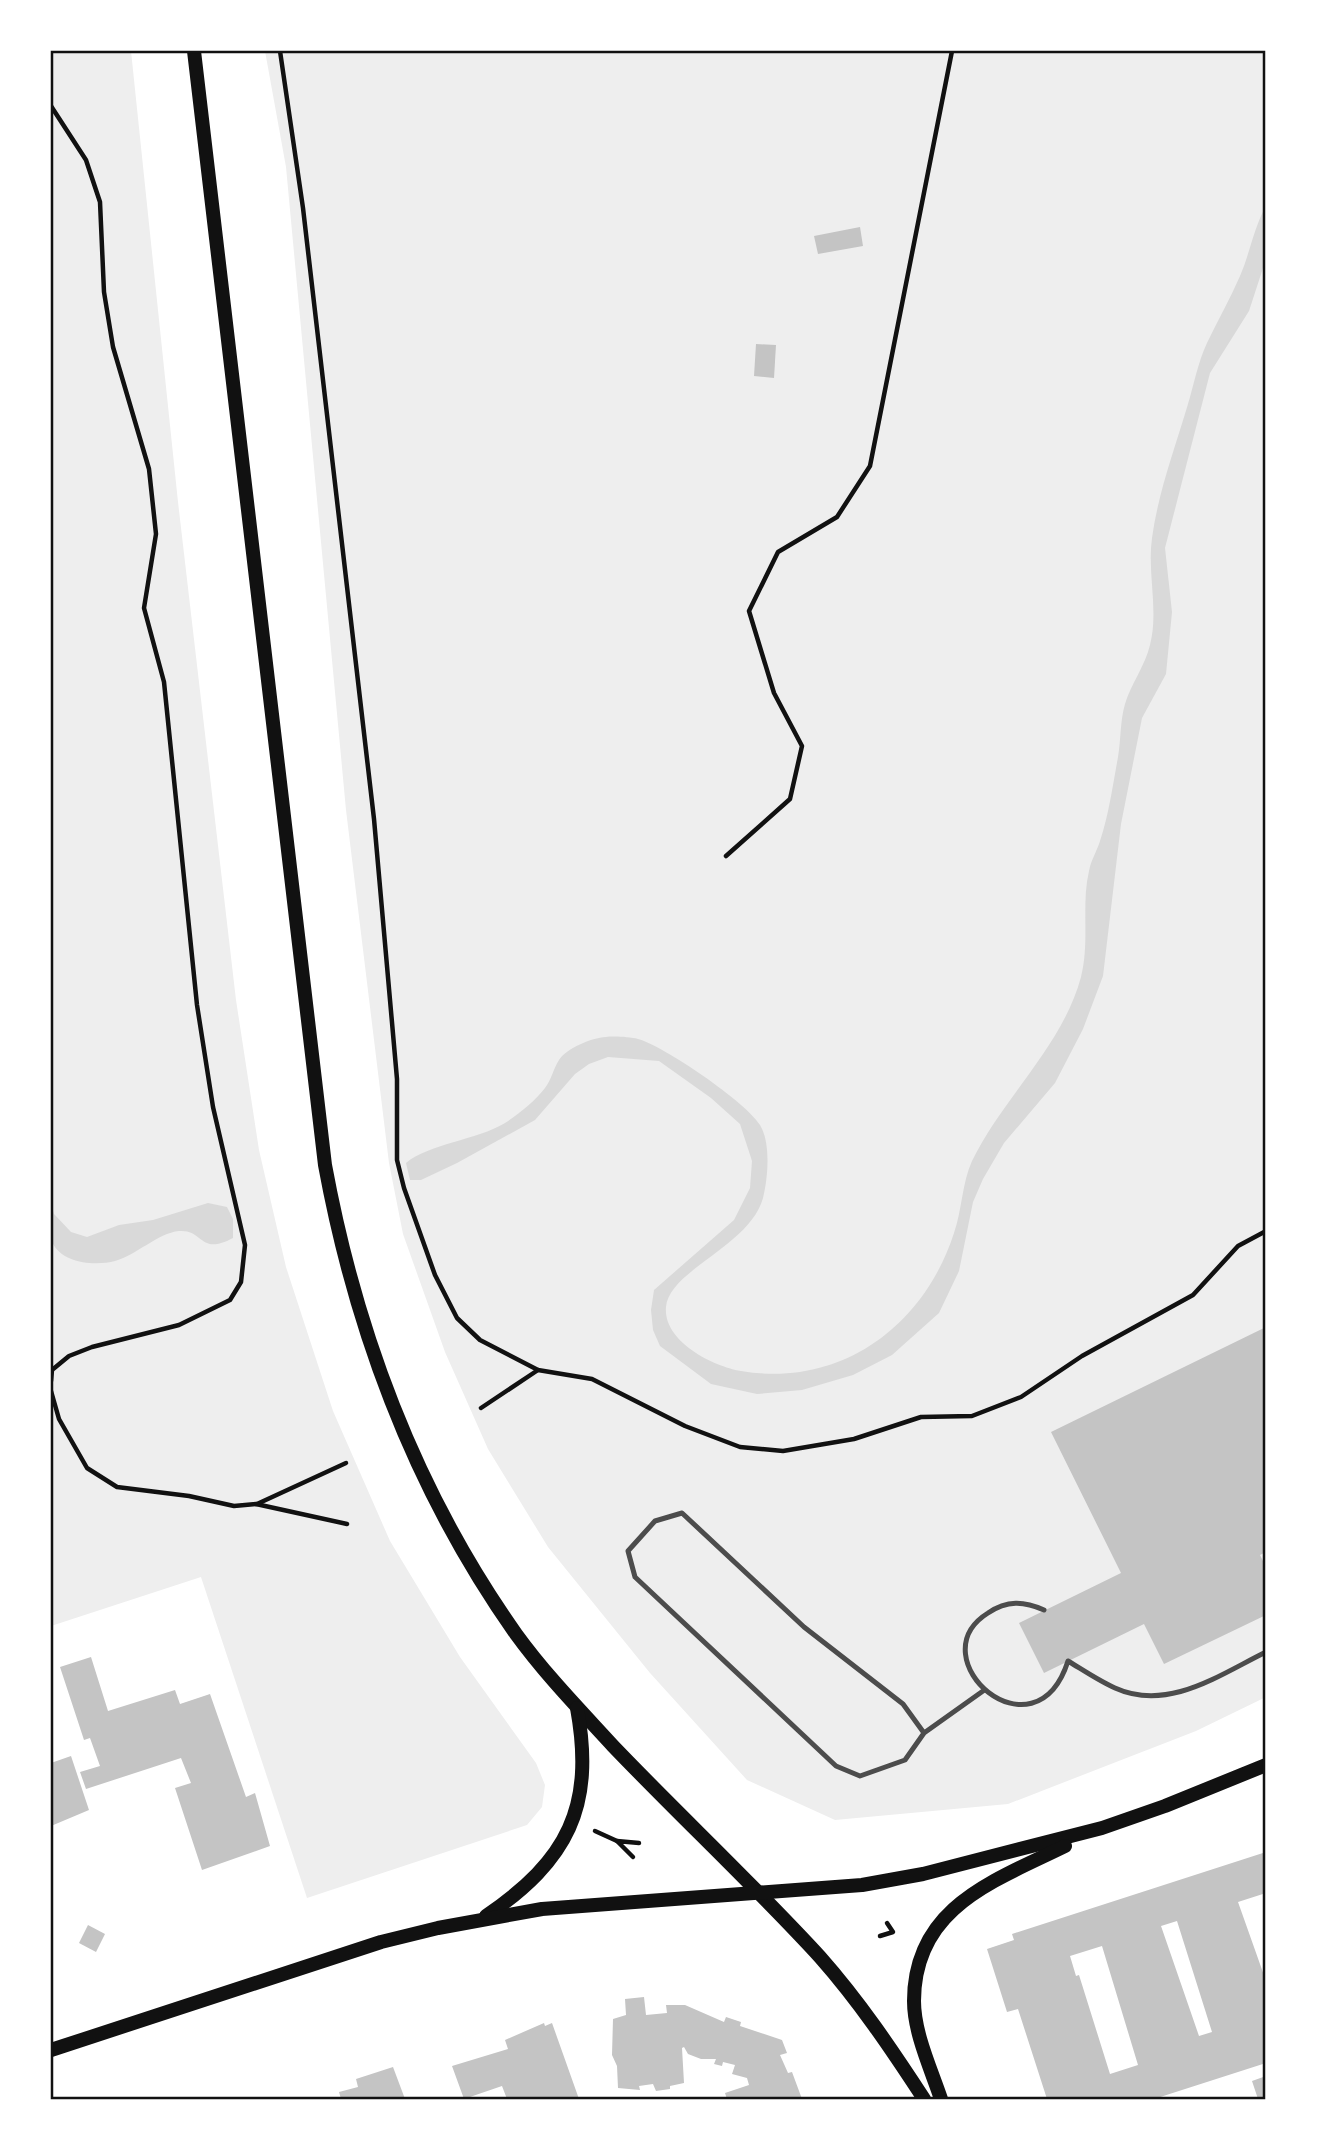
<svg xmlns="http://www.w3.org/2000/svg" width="1317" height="2150" viewBox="0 0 1317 2150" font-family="'Space Grotesk',sans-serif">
<rect width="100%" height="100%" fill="#fff"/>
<g fill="#eee">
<path d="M51,51H131L178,502L236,1000L259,1150L286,1267L333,1411L390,1541L460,1657L536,1763L545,1785L542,1807L527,1825L307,1898L201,1577L51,1626Z"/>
<path d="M265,51H1266V1697L1196,1731L1008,1804L835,1820L747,1780L650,1673L548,1547L488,1449L445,1352L403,1234L389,1163L346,810L286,167Z"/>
</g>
<g fill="#d9d9d9">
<path d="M1266,206L1263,268L1249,311L1210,373L1165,548L1172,612L1166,674L1142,718L1121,824L1103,976L1083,1029L1055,1083L1004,1143L983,1179L973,1202L959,1271L939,1313L892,1355L853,1375L802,1390L757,1394L711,1384L660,1346L653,1330L651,1310L654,1290L734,1220L750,1188L752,1161L740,1124L711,1098L659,1061L608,1057L589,1064L575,1074L535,1120L457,1163L421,1180H410L406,1163C428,1144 477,1140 505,1123C519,1114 535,1101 545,1088C552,1079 553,1069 559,1060C567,1048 591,1038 606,1037C614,1036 630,1037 638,1039C664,1046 746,1102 760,1125C771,1143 768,1178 763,1198C750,1246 669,1270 666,1307C663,1341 712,1366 741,1371C841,1388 924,1326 954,1233C962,1210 962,1183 972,1161C1003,1097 1062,1047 1081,977C1090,941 1081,905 1089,871C1091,860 1097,851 1100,841C1109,814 1113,784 1118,757C1121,740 1120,721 1125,704C1131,684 1145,666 1150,645C1159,610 1147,574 1152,538C1158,493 1175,448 1188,404C1194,384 1198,362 1207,343C1218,320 1230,299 1240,276C1250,253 1254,227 1266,206Z"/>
<path d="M208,1203L227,1207L233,1219V1238C199,1256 204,1229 179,1231C158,1233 135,1256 115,1261C96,1266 62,1264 52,1242C48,1232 51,1216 51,1204L54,1214L71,1232L87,1237L119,1225L153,1220Z"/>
</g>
<g fill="#c4c4c4" fill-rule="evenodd">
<path d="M860,227L863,246L818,254L814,236Z"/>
<path d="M756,344L776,345L774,378L754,376Z"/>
<path d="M1266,1327V1552L1260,1555L1266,1567V1615L1164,1664L1144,1624L1044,1673L1019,1623L1121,1573L1051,1432Z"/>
<path d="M91,1657L108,1711L175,1690L180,1704L210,1694L246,1797L255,1793L270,1846L202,1870L175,1788L191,1783L181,1758L86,1789L80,1772L100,1766L90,1738L84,1740L60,1667Z"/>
<path d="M71,1756L89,1810L51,1826V1763Z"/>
<path d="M1266,1852V1893L1238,1902L1266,1981V2063L1154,2099H1047L1018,2009L1007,2012L987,1949L1014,1940L1012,1934ZM1177,1921L1212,2032L1199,2036L1161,1926ZM1102,1946L1138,2065L1110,2074L1079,1975L1076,1976L1070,1956Z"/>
<path d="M88,1925L105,1934L96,1952L79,1943Z"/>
<path d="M644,1997L646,2015L667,2013L666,2005H685L724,2022L726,2017L741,2022L740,2026L782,2040L787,2053L780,2055L788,2073L792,2072L802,2099H727L725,2093L749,2085L747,2078L732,2074L735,2065L723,2062L722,2066L714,2064L716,2059H701L688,2054L684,2047L682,2048L684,2083L670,2086V2089L656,2091L653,2084L639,2086L640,2090L618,2088L617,2066L612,2055L613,2019L626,2015L625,1999Z"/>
<path d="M544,2023L545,2026L552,2023L579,2099H507L502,2086L464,2099L452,2066L508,2049L505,2040Z"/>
<path d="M393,2067L405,2099H341L339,2092L358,2087L356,2079Z"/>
<path d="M1266,2076V2099H1258L1252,2081Z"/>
</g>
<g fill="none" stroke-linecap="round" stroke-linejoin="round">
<g stroke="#111" stroke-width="4.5">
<path d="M280,51L303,208L374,819L397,1079V1160L404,1188L435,1275L457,1318L480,1340L538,1370L592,1379L685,1426L740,1447L783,1451L854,1439L921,1417L972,1416L1021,1397L1082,1356L1193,1295L1238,1246L1266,1231"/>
<path d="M51,106L86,160L100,202L104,292L113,347L149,469L156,534L144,608L164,682L197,1005L213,1107L245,1245L241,1282L230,1300L179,1325L92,1347L69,1356L52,1370L51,1381"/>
<path d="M726,856L790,799L802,746L774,693L749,611L778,552L837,517L870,466L952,51"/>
<path d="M51,1391L59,1419L87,1468L117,1487L189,1496L234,1506L256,1504L347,1524"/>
<path d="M481,1408L538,1370"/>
<path d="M257,1504L346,1463"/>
<path d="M595,1831L617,1841"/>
<path d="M633,1857L617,1841L639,1843"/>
<path d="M880,1936L893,1932L887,1923"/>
</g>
<g stroke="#4c4c4c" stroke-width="5">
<path d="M1044,1610C1024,1601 1007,1600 988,1613C916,1658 1035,1764 1068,1661C1083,1670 1099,1681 1115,1688C1168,1712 1219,1675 1266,1652"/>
<path d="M924,1733L903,1704L804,1627L682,1513L655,1521L628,1551L635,1577L836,1766L860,1776L905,1760L924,1733L983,1691"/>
</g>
<g stroke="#111" stroke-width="14">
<path d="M194,51L325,1165C356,1333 417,1494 516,1634C545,1674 580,1710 613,1746C681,1817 754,1885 820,1957C859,2001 892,2050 924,2099"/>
<path d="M486,1916C568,1860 595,1807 577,1708"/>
<path d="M51,2050L381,1942L438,1928L542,1909L862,1885L923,1874L1102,1828L1165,1806L1266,1765"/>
<path d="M941,2099C931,2069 914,2033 914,2001C914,1907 994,1881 1065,1846"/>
</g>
</g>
<rect width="1317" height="2150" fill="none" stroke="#ffffff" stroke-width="105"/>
<rect x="52" y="52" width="1212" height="2046" fill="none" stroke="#111" stroke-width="2.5"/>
</svg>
